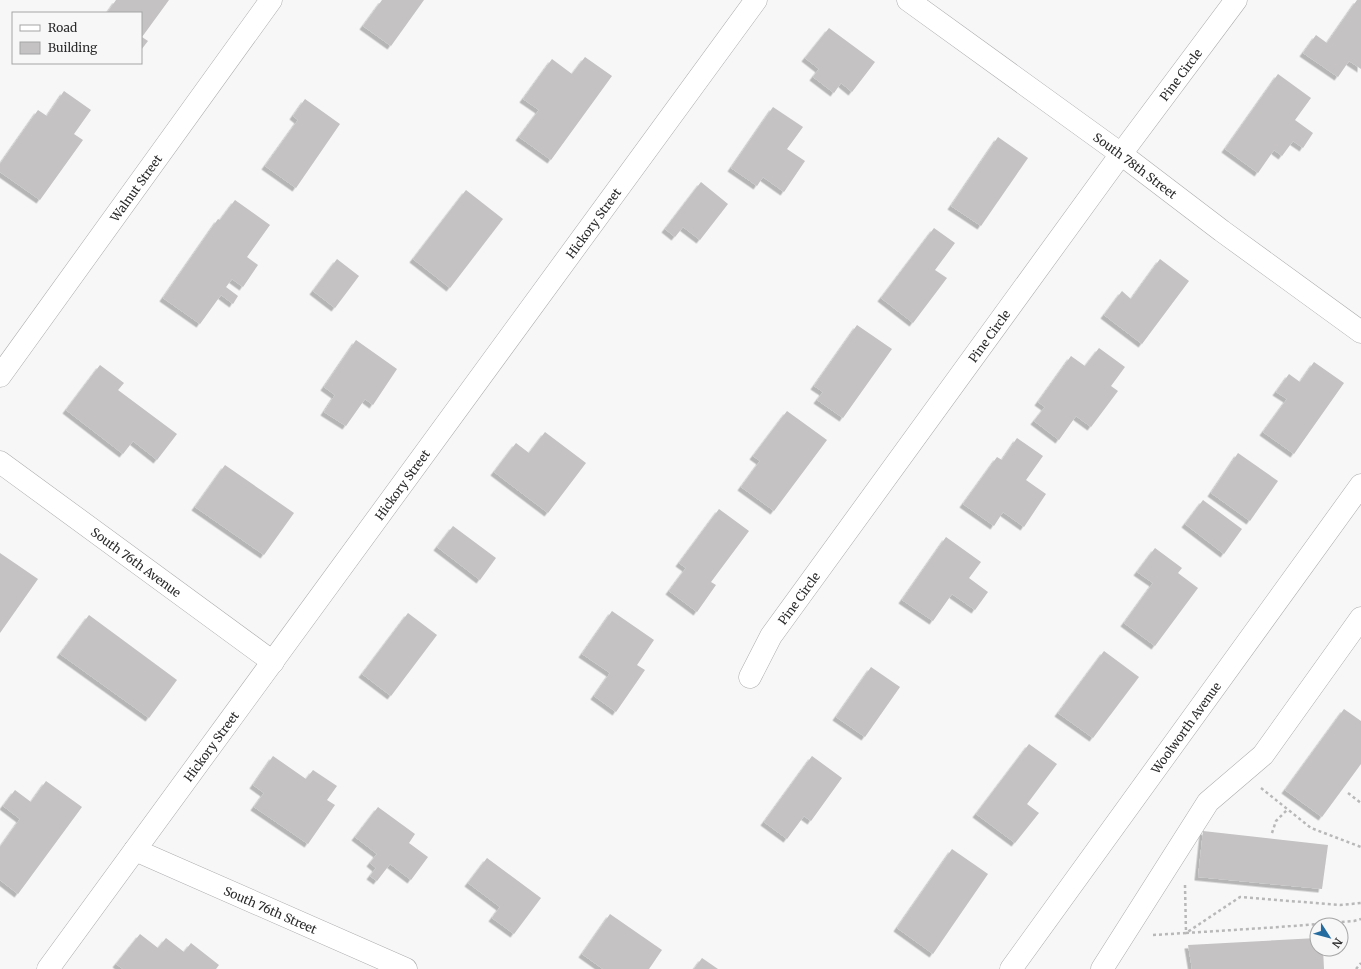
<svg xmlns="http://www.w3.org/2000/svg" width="1361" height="969" viewBox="0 0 1361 969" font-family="Merriweather,serif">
<defs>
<filter id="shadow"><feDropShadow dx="-3.5" dy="3.5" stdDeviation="0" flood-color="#0004"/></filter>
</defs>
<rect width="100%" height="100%" fill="#f7f7f8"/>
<g fill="#c4c2c3" filter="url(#shadow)">
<path d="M116,0H169L142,37L148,41L141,50V13H107Z"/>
<path d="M382,0H424L391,46L363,26Z"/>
<path d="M1357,0H1361V69L1349,61L1338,77L1303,53L1316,35L1327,43Z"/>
<path d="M829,28L875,62L852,92L841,83L834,93L813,77L819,69L805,58Z"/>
<path d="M585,57L612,76L551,160L519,137L539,110L523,99L552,59L572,74Z"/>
<path d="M1278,74L1311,98L1295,120L1313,133L1303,148L1293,141L1282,156L1274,150L1258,173L1225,149Z"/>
<path d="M64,91L91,110L74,134L83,140L40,200L0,172V164L38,110L47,116Z"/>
<path d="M305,99L340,124L296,188L265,166L298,120L293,116Z"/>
<path d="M773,107L803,127L787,149L805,161L784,192L763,177L757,186L731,168Z"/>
<path d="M998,137L1028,158L981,226L951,206Z"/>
<path d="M701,182L728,204L700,240L683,227L675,237L665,229Z"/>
<path d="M466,190L503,219L450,288L413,259Z"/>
<path d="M235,200L270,225L247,257L258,265L243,287L232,279L226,287L238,296L233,304L221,295L200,324L163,298L218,219L220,220Z"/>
<path d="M934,228L955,243L935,270L947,278L913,323L881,298Z"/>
<path d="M337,259L359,276L335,308L313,291Z"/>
<path d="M1160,259L1189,281L1142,344L1104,315L1122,291L1131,299Z"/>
<path d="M857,325L892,349L843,418L817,400L823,392L814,386Z"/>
<path d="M356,340L397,369L373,405L365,399L346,426L324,412L335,395L324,387Z"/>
<path d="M1099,348L1125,367L1111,386L1118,391L1091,427L1076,416L1059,440L1034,421L1045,407L1038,402L1071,356L1085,366Z"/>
<path d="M1314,362L1344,383L1294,454L1263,432L1287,399L1276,392L1289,374L1300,382Z"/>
<path d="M100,365L124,383L118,390L177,434L157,460L133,441L123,454L66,410Z"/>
<path d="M787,411L827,440L774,511L741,487L760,461L753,456Z"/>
<path d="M545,432L586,463L548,513L494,472L516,443L529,453Z"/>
<path d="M1017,438L1043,456L1026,480L1046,494L1024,527L1003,512L994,526L963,504L997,457L1002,460Z"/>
<path d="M1238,453L1278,481L1250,521L1211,493Z"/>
<path d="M225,465L294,513L264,555L195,507Z"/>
<path d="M1203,500L1242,529L1224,554L1185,524Z"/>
<path d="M719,509L749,531L711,582L716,585L697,612L669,591L686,568L679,563Z"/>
<path d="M453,526L496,558L480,580L437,547Z"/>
<path d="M946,537L981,562L969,578L988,592L975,610L952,594L933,621L902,600Z"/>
<path d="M1155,548L1182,568L1178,573L1198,588L1155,646L1124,623L1153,583L1137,572Z"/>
<path d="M0,553L38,579L0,633Z"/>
<path d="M612,611L654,640L637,665L645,670L616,712L594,696L610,673L582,654Z"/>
<path d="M408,613L437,635L391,696L362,674Z"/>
<path d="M89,615L177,680L149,718L60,654Z"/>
<path d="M1104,651L1139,677L1093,738L1058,713Z"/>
<path d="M871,667L900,687L865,737L836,717Z"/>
<path d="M1344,709L1361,721V764L1322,817L1285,790Z"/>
<path d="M1029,744L1057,764L1027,804L1039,813L1015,843L976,814Z"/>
<path d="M273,756L306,779L313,770L337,786L327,800L335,805L308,844L254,807L264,793L253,785Z"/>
<path d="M812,756L842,778L811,821L804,816L787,839L764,822Z"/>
<path d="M46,781L82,807L18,894L0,880V847L20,819L3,806L15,790L31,802Z"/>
<path d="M378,807L415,834L409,843L428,857L411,880L390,864L377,881L370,876L376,868L370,863L377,854L355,837Z"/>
<path d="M1203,831L1328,845L1322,889L1198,877Z"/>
<path d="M952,849L988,874L933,954L897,928Z"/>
<path d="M487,858L541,898L514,934L492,918L500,907L468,883Z"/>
<path d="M610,914L662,950L649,969H603L582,954Z"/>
<path d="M140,934L158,948L166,938L184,952L191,943L219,965L216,969H123L116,964Z"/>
<path d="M1317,938V949H1323L1324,969H1192L1188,945Z"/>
<path d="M702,958L718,969H694Z"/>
</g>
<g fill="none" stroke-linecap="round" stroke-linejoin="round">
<defs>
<g id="minor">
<path id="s1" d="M0,376L271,0"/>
<path id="s2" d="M0,462L273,662"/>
<path id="s3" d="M750,677L771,636L1121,154L1236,0"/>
<path id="s4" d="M135,850L406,969"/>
<path id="s5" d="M48,969L756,0"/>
<path id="s6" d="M1011,969L1361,485"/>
<path d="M1102,969L1208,802L1263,755L1361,618"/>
</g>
<g id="major">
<path id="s7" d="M908,0L1121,154L1222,231L1361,332"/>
</g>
</defs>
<use href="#minor" stroke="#ababad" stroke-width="23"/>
<use href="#major" stroke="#ababad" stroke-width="23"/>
<g stroke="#b8b8b9" stroke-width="2.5" stroke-dasharray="3 3" stroke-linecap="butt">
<path d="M1261,788L1311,828L1361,847"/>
<path d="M1348,793L1361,803"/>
<path d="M1272,833L1276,821L1287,810"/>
<path d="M1185,885L1186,933L1280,927L1354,921L1361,919"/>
<path d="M1153,935L1186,933L1240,897L1340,905L1361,903"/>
<path d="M1356,969L1361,963"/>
</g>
<use href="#minor" stroke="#fff" stroke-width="22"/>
<use href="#major" stroke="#fff" stroke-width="22"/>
</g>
<g text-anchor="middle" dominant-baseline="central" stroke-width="4" stroke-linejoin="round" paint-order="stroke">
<g font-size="12" fill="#2a2a2b" stroke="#f7f7f8">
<text stroke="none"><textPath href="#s3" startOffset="741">Pine Circle</textPath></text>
<text stroke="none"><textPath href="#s7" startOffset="281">South 78th Street</textPath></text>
<text stroke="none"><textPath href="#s1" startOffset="232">Walnut Street</textPath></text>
<text stroke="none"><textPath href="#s5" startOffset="924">Hickory Street</textPath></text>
<text stroke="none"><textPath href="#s3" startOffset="417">Pine Circle</textPath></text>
<text stroke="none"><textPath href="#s5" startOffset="600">Hickory Street</textPath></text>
<text stroke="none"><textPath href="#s2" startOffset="169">South 76th Avenue</textPath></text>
<text stroke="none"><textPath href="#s3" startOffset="93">Pine Circle</textPath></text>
<text stroke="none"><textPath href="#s6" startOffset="298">Woolworth Avenue</textPath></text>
<text stroke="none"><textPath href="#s5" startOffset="276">Hickory Street</textPath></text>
<text stroke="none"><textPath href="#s4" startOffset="148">South 76th Street</textPath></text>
</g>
</g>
<rect x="12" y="12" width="130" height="52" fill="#f7f7f8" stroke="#a5a5a6"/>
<rect x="20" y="25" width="20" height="6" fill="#ffffff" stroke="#a5a5a6"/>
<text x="48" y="32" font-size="12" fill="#2a2a2b">Road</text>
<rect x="20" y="42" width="20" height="12" fill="#c4c2c3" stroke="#a5a5a6"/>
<text x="48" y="52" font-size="12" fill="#2a2a2b">Building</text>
<g transform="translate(1329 937) rotate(126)"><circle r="19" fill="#f7f7f8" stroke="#a5a5a6"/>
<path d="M0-3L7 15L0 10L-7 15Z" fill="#246ca0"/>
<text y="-6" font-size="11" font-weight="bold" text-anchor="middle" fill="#2a2a2b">N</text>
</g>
</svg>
